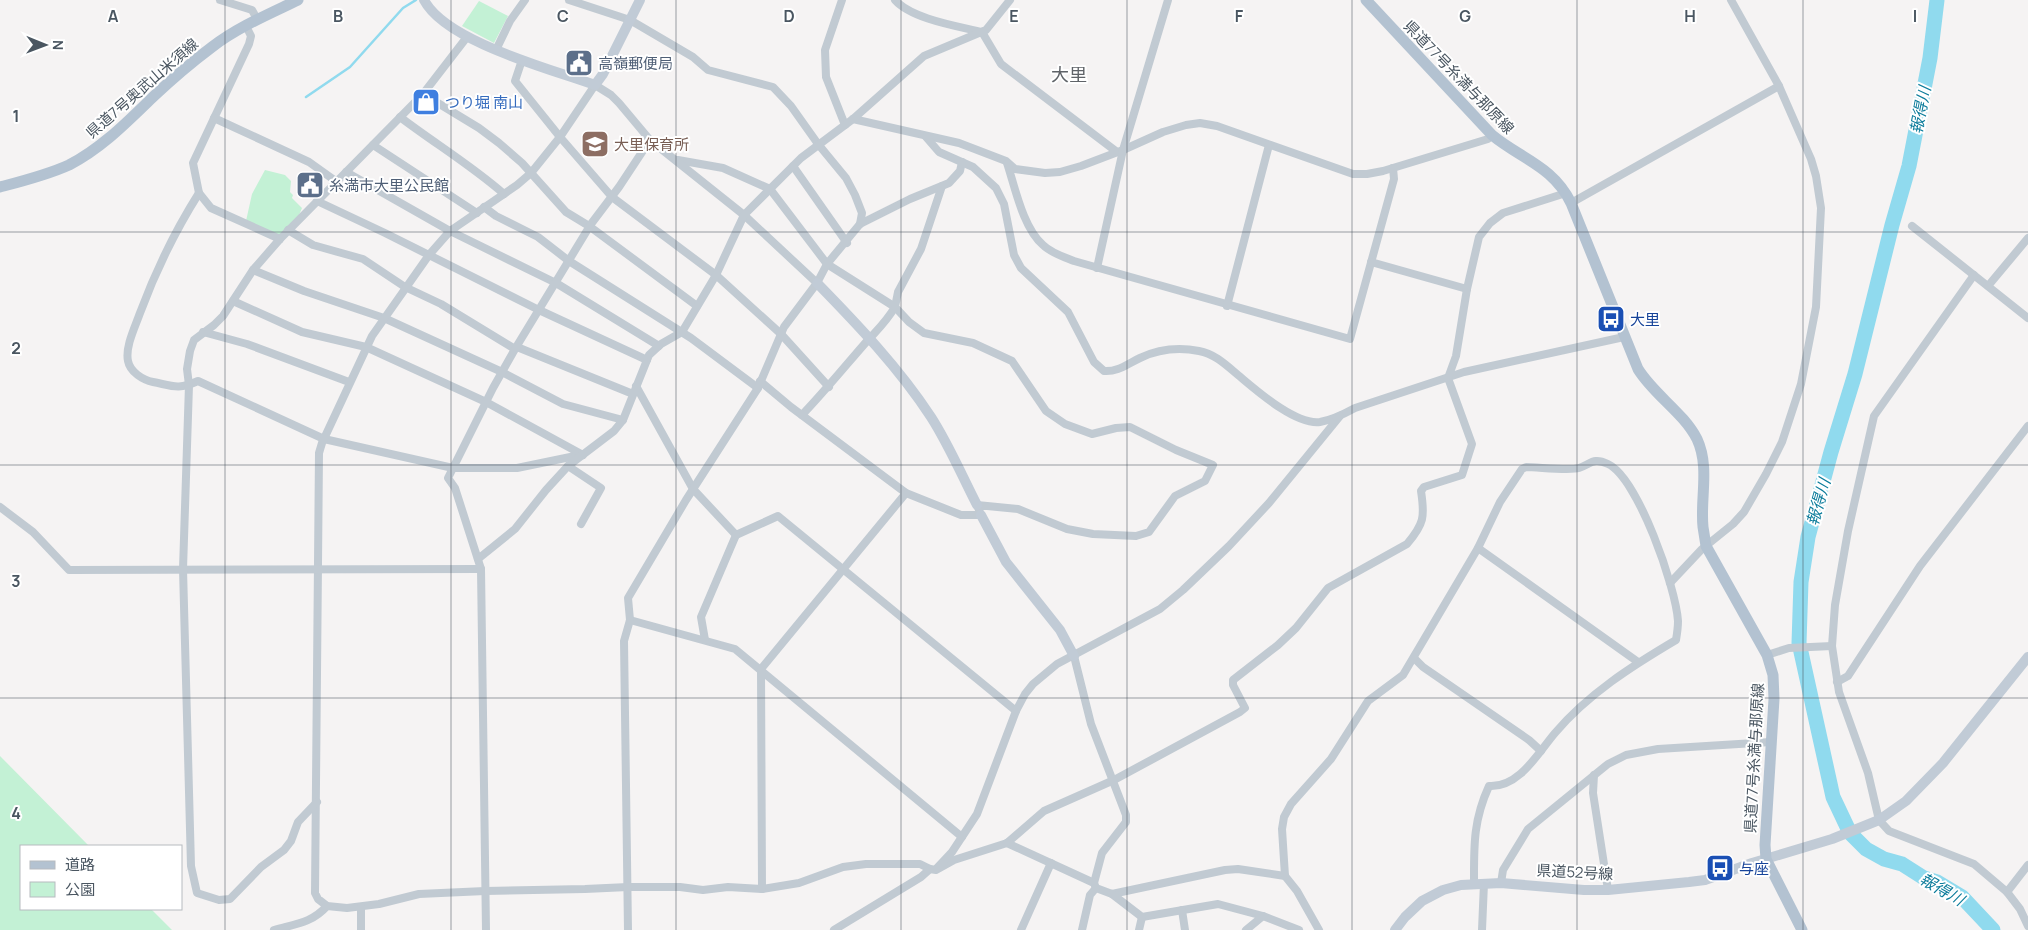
<svg xmlns="http://www.w3.org/2000/svg" width="2028" height="930" viewBox="0 0 2028 930" font-family="Manrope,'Noto Sans JP',sans-serif">
<rect width="100%" height="100%" fill="#f5f3f3"/>
<g fill="#c3f1d5">
<path d="M479,1L508,16L494,43L462,26Z"/>
<path d="M265,170L285,175L291,181L290,192L293,195L292,198L302,208L299,215L278,236L246,221L252,194Z"/>
<path d="M0,756L89,846H21V909H151L172,930H0Z"/>
</g>
<g fill="none" stroke-linecap="round" stroke-linejoin="round">
<path stroke="#90daee" stroke-width="2.5" d="M306,97L350,67L403,8L416,0"/>
<path stroke="#90daee" stroke-width="15" d="M1937,0L1930,58L1909,166L1892,225L1855,374L1831,452L1808,537L1801,582L1799,643L1833,797L1850,833L1866,849L1884,859L1902,864L1924,878L1937,882L1962,897L1993,930"/>
<g stroke="#c1cad2" stroke-width="8">
<path d="M220,0L252,10L257,19"/>
<path d="M569,0L630,20L693,57L708,70L773,87L791,106L818,144L846,178L855,195L862,213L860,224"/>
<path d="M842,0L825,50L826,77L845,125"/>
<path d="M895,0C912,19 957,26 982,32L1001,64L1117,152"/>
<path d="M246,26L251,36L249,44L193,163L199,193L211,208L280,239"/>
<path d="M496,50L510,21L525,0"/>
<path d="M522,60L515,81L560,137L612,197L716,275L781,334L829,387"/>
<path d="M423,94L479,128L499,143L522,163L566,212L589,226L697,306"/>
<path d="M400,117C434,143 471,165 504,194"/>
<path d="M214,118L309,162L337,182"/>
<path d="M853,119L959,143L1006,161L1015,169L1045,173L1060,172L1081,166L1123,150L1163,132L1186,125L1200,123L1217,126L1353,174H1367L1383,171L1488,139L1492,135"/>
<path d="M926,137L939,152L973,167L996,188L1004,204L1014,255L1021,268L1068,312L1094,362L1104,371C1118,372 1127,364 1140,358C1159,349 1178,347 1199,351C1215,354 1226,365 1238,375C1256,390 1295,425 1320,422C1332,420 1344,414 1355,408L1464,372L1624,337"/>
<path d="M373,145L477,213"/>
<path d="M678,160L723,168L770,189L827,264L895,307C886,322 880,327 868,340C846,365 825,391 802,415"/>
<path d="M1007,163C1015,187 1023,228 1043,245C1051,253 1064,257 1074,261L1350,339L1394,179L1393,168"/>
<path d="M793,166L847,243"/>
<path d="M346,172L450,231L556,283L659,346"/>
<path d="M199,193C175,231 156,270 140,313C135,327 125,347 128,361C130,372 143,380 153,382C173,386 178,390 198,381L324,439L453,468H517L580,455"/>
<path d="M317,201L385,233L539,310L647,360"/>
<path d="M1571,203L1779,86"/>
<path d="M484,207L496,216L538,237L569,261L691,338L758,388"/>
<path d="M1912,226L2028,318"/>
<path d="M288,230L313,245L363,259L405,287L441,304L515,349"/>
<path d="M1371,262L1467,289"/>
<path d="M1097,268L1123,150L1168,0"/>
<path d="M253,270L304,291L384,318L502,372L563,404L623,420"/>
<path d="M1974,275L1874,416L1848,531L1835,605L1832,646L1839,692L1868,773L1879,820L1889,831L1974,864L2007,892L2020,909L2028,926"/>
<path d="M817,283L744,215L650,140L619,103L611,95L595,85L560,137L531,173L517,185L450,231L429,255L372,336L322,443L319,453L315,893L318,899L327,906L347,908L379,904L419,894L485,891L585,889L628,887H680L703,890L728,887L762,889L799,883L843,867L866,864H920L930,869L936,870L954,860L1007,843L1044,811L1114,780L1240,712L1245,708L1233,685V680L1278,645L1296,628L1328,588L1407,544C1424,524 1425,517 1421,491L1424,487L1462,475L1472,444L1448,378L1456,356L1467,289L1479,237L1490,223L1503,213L1566,193"/>
<path d="M1988,286L2028,238"/>
<path d="M233,301L302,332L366,347L486,402L583,455"/>
<path d="M1227,306L1269,145"/>
<path d="M203,332L247,344L349,382"/>
<path d="M517,347L633,394"/>
<path d="M760,381L791,407L906,493L961,515H981L977,505L1018,509L1067,529L1093,534L1136,536L1149,532L1175,496L1205,481L1213,465L1176,450L1130,427L1116,428L1092,434L1065,424L1046,411L1012,361L973,343L924,333L909,322L895,307L898,292L921,249L942,186"/>
<path d="M636,386L693,489L736,535L778,516L1016,711"/>
<path d="M568,466L601,488L581,524"/>
<path d="M0,507L33,532L69,570L481,569"/>
<path d="M1478,548L1638,662"/>
<path d="M478,559L515,529L546,490L568,466L614,431L623,420L649,355L661,344L682,332L716,275L744,215L801,158L853,119L924,56L986,30L1010,0"/>
<path d="M1670,583L1702,549L1733,524L1744,512L1766,474L1782,442L1801,384L1816,307L1821,208L1816,176L1811,159L1779,86L1731,0"/>
<path d="M630,620L735,649L962,837"/>
<path d="M705,640L701,617L736,535"/>
<path d="M1767,655L1789,648L1832,646"/>
<path d="M1074,656L1091,724L1126,815V822L1102,853L1094,883L1096,888L1112,894L1225,870L1238,869L1285,876"/>
<path d="M1414,658L1423,667L1529,740L1541,751"/>
<path d="M1837,682L1848,676L1920,566L2028,426"/>
<path d="M1594,775L1593,793L1608,890"/>
<path d="M317,802L298,822L291,841L284,850L261,867L230,899L219,900L197,893L191,866L183,569L189,385L187,369L190,351L194,340L214,325L223,316L253,270L280,239L423,94L467,37"/>
<path d="M1007,843L1094,883"/>
<path d="M937,868L952,852L977,814L1016,711L1025,694L1033,684L1057,664L1160,609L1183,590L1229,546L1269,503L1340,416"/>
<path d="M1501,883L1503,870L1528,829L1608,764L1626,755L1658,749L1771,742"/>
<path d="M762,889L761,669L906,493"/>
<path d="M2007,892L2028,865"/>
<path d="M1112,894L1142,917L1218,904L1263,916"/>
<path d="M1182,910L1185,930"/>
<path d="M274,930C295,924 312,923 327,906"/>
<path d="M361,930V907"/>
<path d="M486,930L481,569L455,488L448,478L493,388L515,349L591,224L619,187L650,140"/>
<path d="M628,930L624,641L630,620L628,598L686,500L758,388L784,327L817,283L827,264L860,224L910,199L949,183L960,171L962,162"/>
<path d="M834,930L921,877L930,869"/>
<path d="M1021,930L1051,863"/>
<path d="M1082,930L1090,895L1096,888"/>
<path d="M1139,930L1142,917"/>
<path d="M1246,930L1263,916L1299,930"/>
<path d="M1319,930L1297,891L1285,876L1282,829L1284,817L1291,804L1331,759L1368,701L1403,675L1478,548L1500,502L1522,469L1526,467C1538,467 1569,471 1579,468C1591,464 1593,457 1608,464C1638,478 1676,588 1678,621C1678,627 1677,634 1676,640C1632,666 1588,694 1555,733C1538,753 1519,788 1489,786C1473,821 1474,846 1474,883"/>
<path d="M1482,930L1484,883"/>
</g>
<g stroke="#c1cbd6" stroke-width="10">
<path d="M424,0C446,42 551,69 595,85L603,74L640,0"/>
<path d="M817,283C857,324 899,368 931,417C949,445 962,476 977,505"/>
<path d="M981,515L1006,562L1060,630L1074,656"/>
<path d="M1395,930L1405,917L1422,901L1443,890L1461,885L1501,883L1584,890H1608L1689,882L1705,880L1752,863L1832,839L1879,820L1906,801L1943,763L2028,657"/>
</g>
<g stroke="#b3c2d1" stroke-width="11">
<path d="M1366,0L1492,135C1521,159 1553,166 1571,203L1638,369C1654,395 1683,412 1697,439C1710,467 1700,498 1703,527C1704,533 1705,540 1706,546L1767,655L1773,675L1774,699L1765,845L1766,859L1802,930"/>
<path d="M0,187C23,181 47,175 69,165C102,148 127,122 154,96C172,79 192,62 212,47C238,27 269,14 298,0"/>
</g>
</g>
<path fill="none" stroke="#4a5661" stroke-width="1" stroke-opacity="0.55" d="M225,0V930M451,0V930M676,0V930M901,0V930M1127,0V930M1352,0V930M1577,0V930M1803,0V930M0,232H2028M0,465H2028M0,698H2028"/>
<defs>
<symbol id="civic-square" viewBox="-11 -11 22 22"><rect x="-9" y="-9" width="18" height="18" rx="4" fill="#5c6f8a" stroke="#fff"/><path d="M-.6-6.5H3V-4.5H.6V-3L4-1V1h2V6H-6V1h2V-1L-.6-3ZM-1.2 2.5V6h2.4V2.5Z" fill="#fff"/></symbol>
<symbol id="shop-square" viewBox="-11 -11 22 22"><rect x="-9" y="-9" width="18" height="18" rx="4" fill="#3f7fe0" stroke="#fff"/><path d="M-5-2.5h2.3a2.7 3.5 0 0 1 5.4 0H5L5.5 6h-11ZM-1.5-2.5h3a1.5 2.3 0 0 0-3 0Z" fill="#fff"/></symbol>
<symbol id="school-square" viewBox="-11 -11 22 22"><rect x="-9" y="-9" width="18" height="18" rx="4" fill="#8d6e63" stroke="#fff"/><path d="M0-5L7-2L0 1L-7-2ZM-4 1L0 2.5L4 1V4Q0 6-4 4Z" fill="#fff"/></symbol>
<symbol id="bus-square" viewBox="-11 -11 22 22"><rect x="-9" y="-9" width="18" height="18" rx="4" fill="#1a4fb4" stroke="#fff"/><path d="M-5-6H5V4H4V6H2V4H-2V6H-4V4H-5ZM-3.5-4V0h7V-4ZM-3.5 1.2v1.5H-2V1.2ZM2 1.2v1.5H3.5V1.2Z" fill="#fff"/></symbol>
</defs>
<g fill-rule="evenodd">
<use href="#civic-square" x="563" y="47" width="32" height="32"/>
<use href="#shop-square" x="410" y="86" width="32" height="32"/>
<use href="#school-square" x="579" y="128" width="32" height="32"/>
<use href="#civic-square" x="294" y="169" width="32" height="32"/>
<use href="#bus-square" x="1595" y="303" width="32" height="32"/>
<use href="#bus-square" x="1704" y="852" width="32" height="32"/>
</g>
<g text-anchor="middle" dominant-baseline="central" stroke-width="4" stroke-linejoin="round" paint-order="stroke">
<g font-size="15" fill="#4e5e75" stroke="#fff" text-anchor="start">
<text x="598" y="63">高嶺郵便局</text>
<text x="329" y="185">糸満市大里公民館</text>
</g>
<g font-size="15" fill="#4a5661" stroke="#fff">
<text transform="translate(1459 77) rotate(46)">県道77号糸満与那原線</text>
<text transform="translate(142 88) rotate(-41)">県道7号奥武山米須線</text>
<text transform="translate(1754 758) rotate(-87)">県道77号糸満与那原線</text>
<text transform="translate(1575 872) rotate(3)">県道52号線</text>
</g>
<g font-size="15" fill="#366cbe" stroke="#fff" text-anchor="start">
<text x="445" y="102">つり堀 南山</text>
</g>
<g font-size="15" fill="#785e54" stroke="#fff" text-anchor="start">
<text x="614" y="144">大里保育所</text>
</g>
<g font-size="15" fill="#164399" stroke="#fff" text-anchor="start">
<text x="1630" y="319">大里</text>
<text x="1739" y="868">与座</text>
</g>
<g font-size="16" font-style="italic" fill="#0c7c9b" stroke="#fff">
<text transform="translate(1920 110) rotate(-79)">報得川</text>
<text transform="translate(1818 502) rotate(-74)">報得川</text>
<text transform="translate(1942 889) rotate(30)">報得川</text>
</g>
<g font-size="18" fill="#5f6368" stroke="#fff">
<text x="1069" y="74">大里</text>
</g>
</g>
<g font-size="16" text-anchor="middle" font-weight="bold" fill="#4a5661" stroke="#fff" stroke-width="4" stroke-linejoin="round" paint-order="stroke">
<text x="113" y="22">A</text>
<text x="338" y="22">B</text>
<text x="563" y="22">C</text>
<text x="789" y="22">D</text>
<text x="1014" y="22">E</text>
<text x="1239" y="22">F</text>
<text x="1465" y="22">G</text>
<text x="1690" y="22">H</text>
<text x="1915" y="22">I</text>
<text x="16" y="122">1</text>
<text x="16" y="354">2</text>
<text x="16" y="587">3</text>
<text x="16" y="819">4</text>
</g>
<rect x="20" y="845" width="162" height="65" fill="#ffffff" stroke="#b7bbc0"/>
<rect x="30" y="861" width="25" height="8" fill="#b3c2d1" stroke="#b7bbc0"/>
<text x="65" y="870" font-size="15" fill="#4a5661">道路</text>
<rect x="30" y="882" width="25" height="15" fill="#c3f1d5" stroke="#b7bbc0"/>
<text x="65" y="895" font-size="15" fill="#4a5661">公園</text>
<g transform="translate(45 45) rotate(91)" stroke="#ffffff" stroke-width="4" paint-order="stroke">
<path d="M0-4L9 19L0 12L-9 19Z" fill="#4a5661"/>
<text y="-8" font-size="14" font-weight="bold" text-anchor="middle" fill="#4a5661">N</text>
</g>
</svg>
